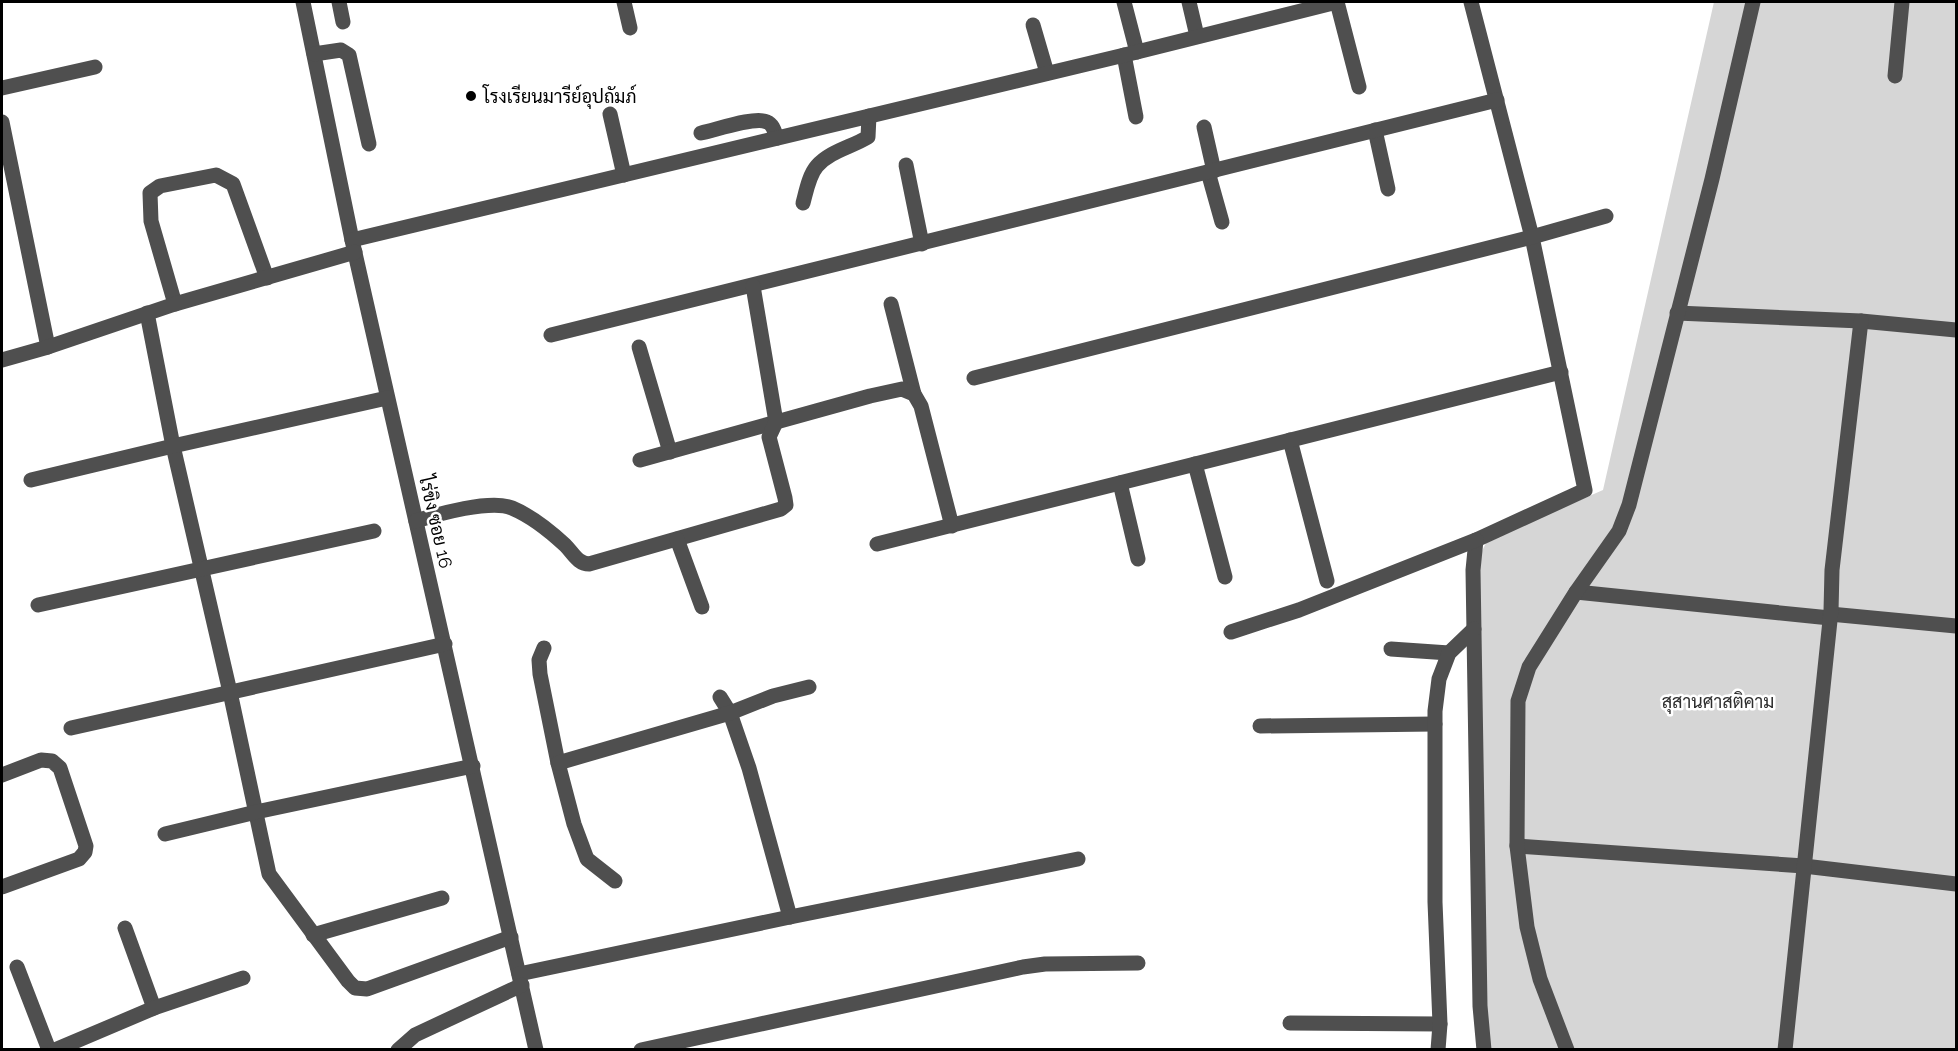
<svg xmlns="http://www.w3.org/2000/svg" width="1958" height="1051" viewBox="0 0 1958 1051" font-family="Raleway,Sarabun,sans-serif">
<rect width="100%" height="100%" fill="#fff"/>
<path fill="#d6d6d6" d="M1714,2H1956V1049H1486L1477,561L1487,541L1603,490Z"/>
<g fill="none" stroke-linecap="round" stroke-linejoin="round">
<g stroke="#4f4f4f" stroke-width="15">
<path d="M303,2L352,240L536,1050"/>
<path d="M339,2L343,22"/>
<path d="M624,2L630,28"/>
<path d="M1124,2L1137,52"/>
<path d="M1189,2L1197,36"/>
<path d="M1337,2L1359,87"/>
<path d="M1471,2L1532,237L1585,490L1476,540L1473,570L1480,1006L1484,1050"/>
<path d="M1033,25L1047,73"/>
<path d="M314,54L341,50L349,55L369,144"/>
<path d="M1124,55L1136,117"/>
<path d="M1895,76L1902,2"/>
<path d="M2,88L95,67"/>
<path d="M610,114L624,175"/>
<path d="M2,122L48,347"/>
<path d="M1204,127L1214,171"/>
<path d="M1375,130L1388,189"/>
<path d="M701,133C716,130 755,116 767,122C773,124 775,133 777,138"/>
<path d="M906,165L922,244"/>
<path d="M1208,172L1222,222"/>
<path d="M803,203C806,192 809,175 817,166C830,151 852,147 868,137L869,116"/>
<path d="M352,240L1137,52L1337,2"/>
<path d="M175,304L151,221L150,193L160,186L216,175L233,184L267,278"/>
<path d="M891,304L914,394"/>
<path d="M147,313L173,446L230,692L269,874L348,981L355,988L367,989L511,937"/>
<path d="M1677,313L1861,321L1956,330"/>
<path d="M551,335L1497,100"/>
<path d="M639,347L670,452"/>
<path d="M2,360L48,347L175,304L355,252"/>
<path d="M974,378L1532,237L1606,216"/>
<path d="M1290,440L1327,581"/>
<path d="M640,460L870,396L902,389L914,394L921,406L952,526"/>
<path d="M1195,464L1225,577"/>
<path d="M31,480L173,446L387,398"/>
<path d="M1120,483L1138,559"/>
<path d="M416,521C438,514 491,499 512,508C531,516 550,531 565,545C573,553 578,564 589,564L781,509L786,505L785,498L769,437L776,422L753,286"/>
<path d="M677,539L702,607"/>
<path d="M877,544L1561,372"/>
<path d="M1576,592L1830,618"/>
<path d="M38,605L374,531"/>
<path d="M1830,614L1956,626"/>
<path d="M1231,632L1299,610L1476,540"/>
<path d="M544,648L539,660L540,674L558,763L574,824L587,859L615,881"/>
<path d="M1391,649L1449,653"/>
<path d="M720,697L730,713L749,768L790,917"/>
<path d="M1260,726L1435,724"/>
<path d="M71,728L445,644"/>
<path d="M558,763L730,713L773,696L809,687"/>
<path d="M2,775L41,760L52,761L60,768L86,846L85,852L79,859L2,887"/>
<path d="M165,834L256,812L473,766"/>
<path d="M1517,846L1804,866L1956,884"/>
<path d="M125,928L154,1008"/>
<path d="M313,935L442,898"/>
<path d="M17,967L49,1050"/>
<path d="M519,974L790,917L1078,859"/>
<path d="M1290,1023L1440,1024"/>
<path d="M55,1050L154,1008L243,978"/>
<path d="M398,1050L415,1035L522,985"/>
<path d="M641,1050L1023,967L1045,964L1138,963"/>
<path d="M1438,1050L1440,1024L1435,902V711L1439,679L1449,653L1474,629"/>
<path d="M1567,1050L1540,979L1527,927L1517,846L1518,701L1529,667L1576,592L1619,531L1629,505L1712,179L1753,2"/>
<path d="M1785,1050L1831,611L1832,570L1861,321"/>
</g>
</g>
<circle fill="#000" stroke="#fff" stroke-width="2" cx="471" cy="96" r="6"/>
<g text-anchor="middle" dominant-baseline="central" stroke-width="5" stroke-linejoin="round" paint-order="stroke">
<g font-size="18" fill="#000" stroke="#fff" text-anchor="start">
<text x="483" y="96">โรงเรียนมารีย์อุปถัมภ์</text>
</g>
<g font-size="18" fill="#000" stroke="#fff">
<text transform="translate(436 522) rotate(77)">ไร่ขิง ซอย 16</text>
</g>
<g font-size="18" fill="#2d2d2d" stroke="#fff">
<text x="1718" y="701">สุสานศาสติคาม</text>
</g>
</g>
<rect width="1958" height="1051" fill="none" stroke="#000000" stroke-width="6"/>
</svg>
